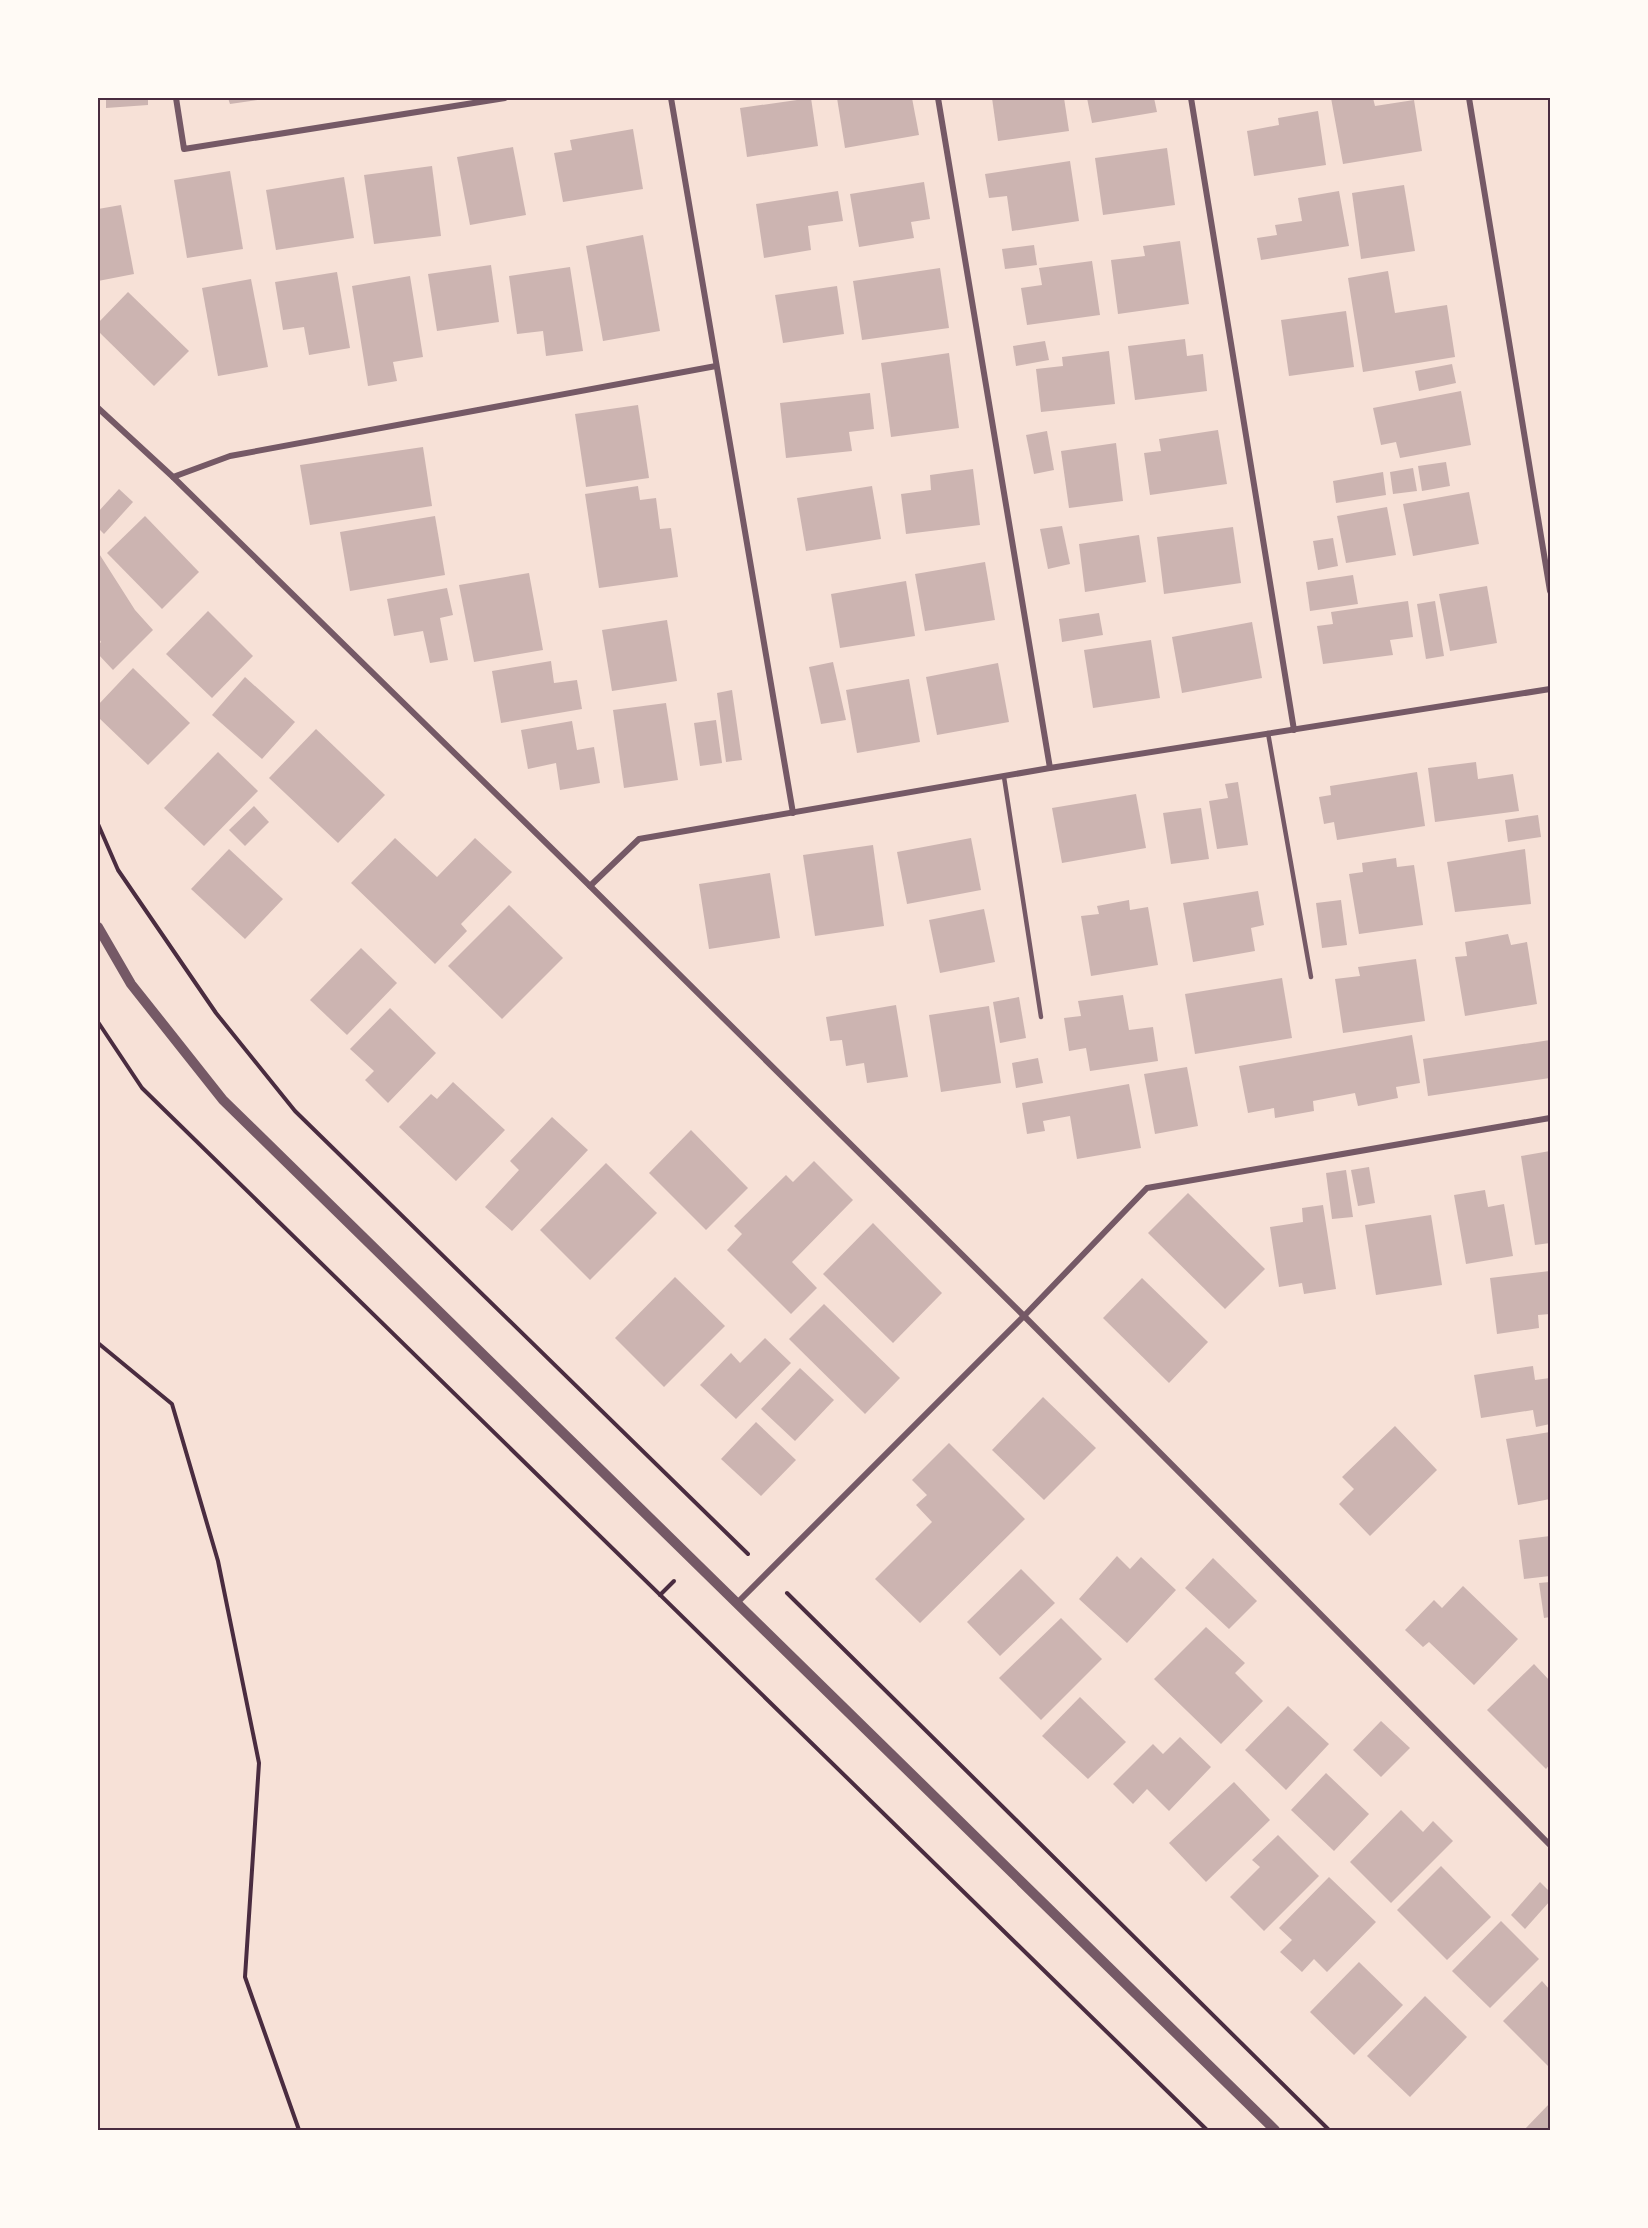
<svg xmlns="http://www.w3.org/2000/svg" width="1648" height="2228" viewBox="0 0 1648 2228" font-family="Lora,serif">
<rect width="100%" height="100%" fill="#f7e1d7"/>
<g fill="#ccb4b1">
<path d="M106,98H148V105L106,108Z"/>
<path d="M228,98H265V99L230,104Z"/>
<path d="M811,98L818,146L747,157L740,108Z"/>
<path d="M837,98H912L919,135L845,148Z"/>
<path d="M992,98H1064L1069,131L998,141Z"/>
<path d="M1087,98H1154L1157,112L1092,123Z"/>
<path d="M1331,98H1373L1375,106L1414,100L1422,151L1343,164Z"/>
<path d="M1318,111L1326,165L1254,176L1247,131L1279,125L1278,118Z"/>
<path d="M633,129L643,189L563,202L554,153L572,150L570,140Z"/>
<path d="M513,147L526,215L470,225L457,157Z"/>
<path d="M1167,148L1175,205L1103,215L1095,158Z"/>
<path d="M1070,161L1079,221L1012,231L1007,196L989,198L985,174Z"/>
<path d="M432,166L441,236L374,244L364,175Z"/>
<path d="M230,171L243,249L187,258L174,180Z"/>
<path d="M344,177L354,238L276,250L266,190Z"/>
<path d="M924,182L930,219L911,222L914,238L859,247L850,194Z"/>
<path d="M1404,185L1415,251L1361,259L1352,193Z"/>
<path d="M838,191L843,221L808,226L811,250L764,258L756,204Z"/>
<path d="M1339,191L1349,246L1261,260L1257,238L1277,235L1275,225L1302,221L1298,198Z"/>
<path d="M121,205L134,274L98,281V209Z"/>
<path d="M643,235L660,331L603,341L586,246Z"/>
<path d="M1180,241L1189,304L1118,314L1111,260L1145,256L1143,246Z"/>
<path d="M1034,245L1037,265L1005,269L1002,249Z"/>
<path d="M1092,261L1100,315L1027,325L1021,288L1042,285L1039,268Z"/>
<path d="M491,265L499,322L437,331L428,274Z"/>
<path d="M570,267L583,351L546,356L543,331L517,334L509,276Z"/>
<path d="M940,268L949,328L862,340L853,281Z"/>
<path d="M1388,271L1395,313L1447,305L1455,357L1363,372L1348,278Z"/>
<path d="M337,272L350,348L309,355L304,327L283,330L275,282Z"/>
<path d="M410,276L423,357L393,362L397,381L368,386L352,286Z"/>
<path d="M251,279L268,367L218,376L202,288Z"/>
<path d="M837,286L844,334L783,343L775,295Z"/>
<path d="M128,292L189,351L154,386L98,331V323Z"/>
<path d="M1346,311L1354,367L1289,376L1281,320Z"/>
<path d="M1185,339L1187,356L1203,354L1207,391L1135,400L1128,346Z"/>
<path d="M1045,341L1049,360L1016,366L1013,346Z"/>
<path d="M1109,351L1115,404L1041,412L1036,369L1063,366L1062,357Z"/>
<path d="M949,353L959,428L891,437L881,363Z"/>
<path d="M1452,364L1456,383L1419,391L1415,371Z"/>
<path d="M1461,391L1471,445L1400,458L1396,442L1381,445L1373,408Z"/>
<path d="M870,393L874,429L849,432L852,451L786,458L780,403Z"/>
<path d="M638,405L649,478L586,487L575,414Z"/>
<path d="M1218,430L1227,484L1150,495L1144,453L1161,451L1159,439Z"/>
<path d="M1047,431L1054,470L1034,474L1026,435Z"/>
<path d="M1116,443L1123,501L1069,508L1061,451Z"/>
<path d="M423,447L432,506L310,525L300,465Z"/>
<path d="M1446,462L1450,486L1422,491L1418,466Z"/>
<path d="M1413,468L1417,491L1393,494L1390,472Z"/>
<path d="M973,469L980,525L906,534L901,494L931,490L930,475Z"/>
<path d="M1383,472L1386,495L1336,503L1333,481Z"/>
<path d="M638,486L640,500L656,498L660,529L671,528L678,577L599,588L585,494Z"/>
<path d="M872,486L881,539L806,551L797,498Z"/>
<path d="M119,489L133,502L104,534L98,528V512Z"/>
<path d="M1469,492L1479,544L1413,556L1403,504Z"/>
<path d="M1387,507L1396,555L1346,563L1337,516Z"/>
<path d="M145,516L199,572L162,609L107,553Z"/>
<path d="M435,516L445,575L350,591L340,532Z"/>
<path d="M1062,526L1070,564L1048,569L1040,529Z"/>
<path d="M1233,527L1241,583L1164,594L1157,537Z"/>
<path d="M1139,535L1146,582L1085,592L1079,544Z"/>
<path d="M1333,538L1338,566L1318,570L1313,541Z"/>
<path d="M98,552L135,610L153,630L113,670L98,654V645L101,642L98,637Z"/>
<path d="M985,562L995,620L925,631L915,574Z"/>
<path d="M529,573L543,650L474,662L459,585Z"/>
<path d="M1353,575L1358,604L1310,611L1306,582Z"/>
<path d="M906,581L915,636L840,648L831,594Z"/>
<path d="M1487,586L1497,643L1450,651L1439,594Z"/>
<path d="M447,588L453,615L440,618L448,660L430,663L423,631L394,636L387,599Z"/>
<path d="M1408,601L1413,637L1390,640L1393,655L1323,664L1317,626L1333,624L1331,612Z"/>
<path d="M1435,601L1444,656L1426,659L1417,604Z"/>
<path d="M208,611L253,656L212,698L166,654Z"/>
<path d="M1099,613L1103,635L1062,642L1059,619Z"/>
<path d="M667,620L677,681L612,691L602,630Z"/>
<path d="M1252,622L1262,678L1182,693L1172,637Z"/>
<path d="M1151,640L1160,698L1093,708L1084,650Z"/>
<path d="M551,661L554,683L577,680L582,709L501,723L492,671Z"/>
<path d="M833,662L846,720L821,724L809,667Z"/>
<path d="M998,663L1009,722L937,735L926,677Z"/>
<path d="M133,668L190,723L148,765L98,717V705Z"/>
<path d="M245,677L295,722L262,759L212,715Z"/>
<path d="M909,679L920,742L857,753L846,690Z"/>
<path d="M732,690L742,760L726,762L717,693Z"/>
<path d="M666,703L678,780L624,788L613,710Z"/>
<path d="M716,720L722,763L700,766L694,723Z"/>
<path d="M572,721L577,750L594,747L600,783L560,790L556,763L528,769L521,730Z"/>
<path d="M316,729L385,795L338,843L269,778Z"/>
<path d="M218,752L258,791L204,846L164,808Z"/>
<path d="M1476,762L1478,779L1513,774L1519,811L1435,822L1428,768Z"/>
<path d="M1417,772L1425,826L1337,840L1334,822L1324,824L1319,797L1331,795L1330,786Z"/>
<path d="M1238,782L1248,845L1217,849L1209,801L1228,798L1225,784Z"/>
<path d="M1136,794L1146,848L1062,863L1052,808Z"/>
<path d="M254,806L269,822L245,846L229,830Z"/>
<path d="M1201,808L1209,859L1171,864L1163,813Z"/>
<path d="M1538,815L1541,837L1508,842L1505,820Z"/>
<path d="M395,838L437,877L475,838L512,872L461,924L467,931L435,964L351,883Z"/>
<path d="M971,838L981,890L907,904L897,852Z"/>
<path d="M873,845L884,926L815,936L803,855Z"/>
<path d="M229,849L283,899L245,939L191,889Z"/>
<path d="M1525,849L1531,904L1455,912L1447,862Z"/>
<path d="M1396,858L1397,867L1414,865L1423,925L1359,934L1349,874L1363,872L1362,863Z"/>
<path d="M770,873L780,938L709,949L699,884Z"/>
<path d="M1258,891L1264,925L1251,928L1255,951L1193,962L1183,903Z"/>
<path d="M1129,900L1130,910L1148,907L1158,965L1091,976L1081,916L1099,914L1097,906Z"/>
<path d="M1341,900L1347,945L1322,948L1316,903Z"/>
<path d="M509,905L563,958L502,1019L448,966Z"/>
<path d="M984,909L995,962L940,973L929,920Z"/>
<path d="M1508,934L1511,945L1527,942L1537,1004L1465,1016L1455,957L1467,956L1465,942Z"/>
<path d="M361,948L397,983L347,1035L310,1000Z"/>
<path d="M1416,959L1425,1021L1343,1033L1335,979L1360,976L1358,967Z"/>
<path d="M1282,978L1292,1038L1195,1054L1185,994Z"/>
<path d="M1123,995L1129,1030L1153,1027L1158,1061L1090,1071L1086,1048L1069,1051L1064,1018L1081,1016L1078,1001Z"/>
<path d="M1019,997L1026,1038L1000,1043L993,1002Z"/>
<path d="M896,1005L908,1077L867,1083L864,1063L846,1066L842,1040L830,1041L826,1017Z"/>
<path d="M989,1006L1001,1083L941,1092L929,1015Z"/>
<path d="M390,1008L436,1053L388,1103L365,1080L374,1071L350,1049Z"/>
<path d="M1412,1035L1420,1083L1396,1087L1398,1098L1358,1106L1355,1093L1313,1101L1314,1111L1275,1118L1274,1108L1248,1113L1239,1066Z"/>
<path d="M1550,1040V1078L1428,1096L1423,1059Z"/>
<path d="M1038,1058L1043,1083L1016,1088L1012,1063Z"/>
<path d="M1187,1067L1198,1126L1155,1134L1144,1074Z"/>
<path d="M453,1082L505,1130L456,1181L399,1127L431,1094L437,1099Z"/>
<path d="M1129,1084L1141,1148L1077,1159L1070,1116L1043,1121L1045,1131L1027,1134L1022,1103Z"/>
<path d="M552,1117L588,1150L512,1231L485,1207L519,1170L510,1161Z"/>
<path d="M691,1130L748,1188L706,1230L649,1173Z"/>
<path d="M1550,1151V1243L1535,1245L1521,1156Z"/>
<path d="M814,1161L853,1200L792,1262L817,1288L791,1314L727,1250L742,1234L734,1226L786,1175L793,1182Z"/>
<path d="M606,1163L657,1213L590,1280L540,1230Z"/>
<path d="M1369,1167L1375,1203L1358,1206L1351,1170Z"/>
<path d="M1346,1170L1353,1217L1332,1219L1326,1173Z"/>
<path d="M1485,1190L1488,1207L1504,1204L1513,1256L1466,1264L1454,1195Z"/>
<path d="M1188,1193L1265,1269L1225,1309L1148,1233Z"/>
<path d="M1323,1205L1336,1289L1304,1294L1302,1283L1279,1287L1270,1227L1303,1222L1302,1208Z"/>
<path d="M1431,1215L1442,1285L1376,1295L1365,1225Z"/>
<path d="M873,1223L942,1293L893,1343L823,1274Z"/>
<path d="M1550,1271V1314L1538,1315L1539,1328L1497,1334L1490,1278Z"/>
<path d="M675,1277L725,1326L664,1387L615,1338Z"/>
<path d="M1142,1278L1208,1342L1169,1383L1103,1318Z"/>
<path d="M824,1304L900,1378L865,1414L789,1339Z"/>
<path d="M765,1338L791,1363L736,1419L700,1385L731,1353L740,1363Z"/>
<path d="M1533,1366L1535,1380L1550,1378V1424L1536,1427L1533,1410L1481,1418L1474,1375Z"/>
<path d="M800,1368L834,1400L795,1441L761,1409Z"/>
<path d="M1043,1397L1096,1448L1044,1500L992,1450Z"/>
<path d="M756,1422L796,1460L761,1496L721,1459Z"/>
<path d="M1395,1426L1437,1470L1370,1536L1339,1504L1354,1489L1342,1477Z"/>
<path d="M1550,1432V1499L1518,1505L1506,1439Z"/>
<path d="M949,1443L1025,1519L920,1623L875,1579L932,1522L916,1505L927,1495L912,1480Z"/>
<path d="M1550,1536V1576L1524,1579L1519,1540Z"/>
<path d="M1117,1556L1130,1569L1141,1557L1176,1590L1127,1643L1079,1599Z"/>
<path d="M1213,1558L1257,1601L1229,1629L1185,1588Z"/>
<path d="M1021,1569L1055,1603L1000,1656L967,1622Z"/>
<path d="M1550,1582V1617L1544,1618L1539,1583Z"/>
<path d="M1463,1586L1518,1639L1474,1685L1429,1642L1423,1647L1405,1630L1434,1600L1442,1608Z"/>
<path d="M1061,1618L1102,1659L1041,1720L999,1678Z"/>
<path d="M1206,1627L1245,1663L1235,1673L1263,1701L1221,1744L1154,1679Z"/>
<path d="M1534,1664L1550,1681V1764L1546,1769L1487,1710Z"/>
<path d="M1080,1697L1126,1742L1088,1779L1042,1736Z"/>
<path d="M1288,1706L1329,1744L1286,1790L1245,1750Z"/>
<path d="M1381,1721L1410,1748L1381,1777L1353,1750Z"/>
<path d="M1180,1737L1211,1767L1169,1811L1147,1789L1133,1804L1113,1784L1153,1744L1163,1754Z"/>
<path d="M1326,1773L1369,1814L1334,1851L1291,1810Z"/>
<path d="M1234,1782L1270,1820L1206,1882L1169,1843Z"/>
<path d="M1401,1810L1423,1832L1433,1821L1453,1841L1391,1903L1350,1862Z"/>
<path d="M1278,1835L1319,1876L1264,1931L1230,1897L1260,1867L1252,1860Z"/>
<path d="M1441,1866L1491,1917L1447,1960L1397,1910Z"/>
<path d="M1329,1877L1376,1922L1327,1972L1314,1959L1302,1972L1280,1952L1292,1940L1279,1928Z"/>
<path d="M1540,1882L1550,1892V1901L1525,1929L1511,1915Z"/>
<path d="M1501,1921L1539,1959L1490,2008L1452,1971Z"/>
<path d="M1359,1962L1403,2005L1354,2055L1310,2012Z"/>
<path d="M1542,1981L1550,1990V2068L1503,2021Z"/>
<path d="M1425,1996L1467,2037L1410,2097L1367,2056Z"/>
<path d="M1550,2103V2130H1524Z"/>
</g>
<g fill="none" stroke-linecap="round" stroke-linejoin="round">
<g stroke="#4a2c40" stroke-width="4">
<path d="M98,824L118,870L216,1013L295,1111L748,1554"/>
<path d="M98,1022L142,1088L1207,2130"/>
<path d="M98,1343L172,1404L218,1561L259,1763L245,1977L299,2130"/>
<path d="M787,1593L1329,2130"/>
<path d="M660,1595L674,1581"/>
</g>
<g stroke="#755966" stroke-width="4.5">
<path d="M1268,733L1311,977"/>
<path d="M1004,777L1041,1017"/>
</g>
<g stroke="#755966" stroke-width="6">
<path d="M176,98L184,149L505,98"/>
<path d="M671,98L793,813"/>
<path d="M938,98L1050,768"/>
<path d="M1191,98L1294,730"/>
<path d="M1469,98L1550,591"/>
<path d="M98,408L173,477L590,886L1024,1316L1550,1845"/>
<path d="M173,477L230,456L716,366"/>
<path d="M590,886L639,839L1050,768L1550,689"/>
<path d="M737,1603L1024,1316L1147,1188L1550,1118"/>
</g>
<path stroke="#755966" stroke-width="10" d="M98,927L131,984L223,1100L1275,2130"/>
</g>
<rect width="1648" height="2228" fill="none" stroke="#fffaf5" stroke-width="198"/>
<rect x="99" y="99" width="1450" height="2030" fill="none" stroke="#4a2c40" stroke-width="2"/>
</svg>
